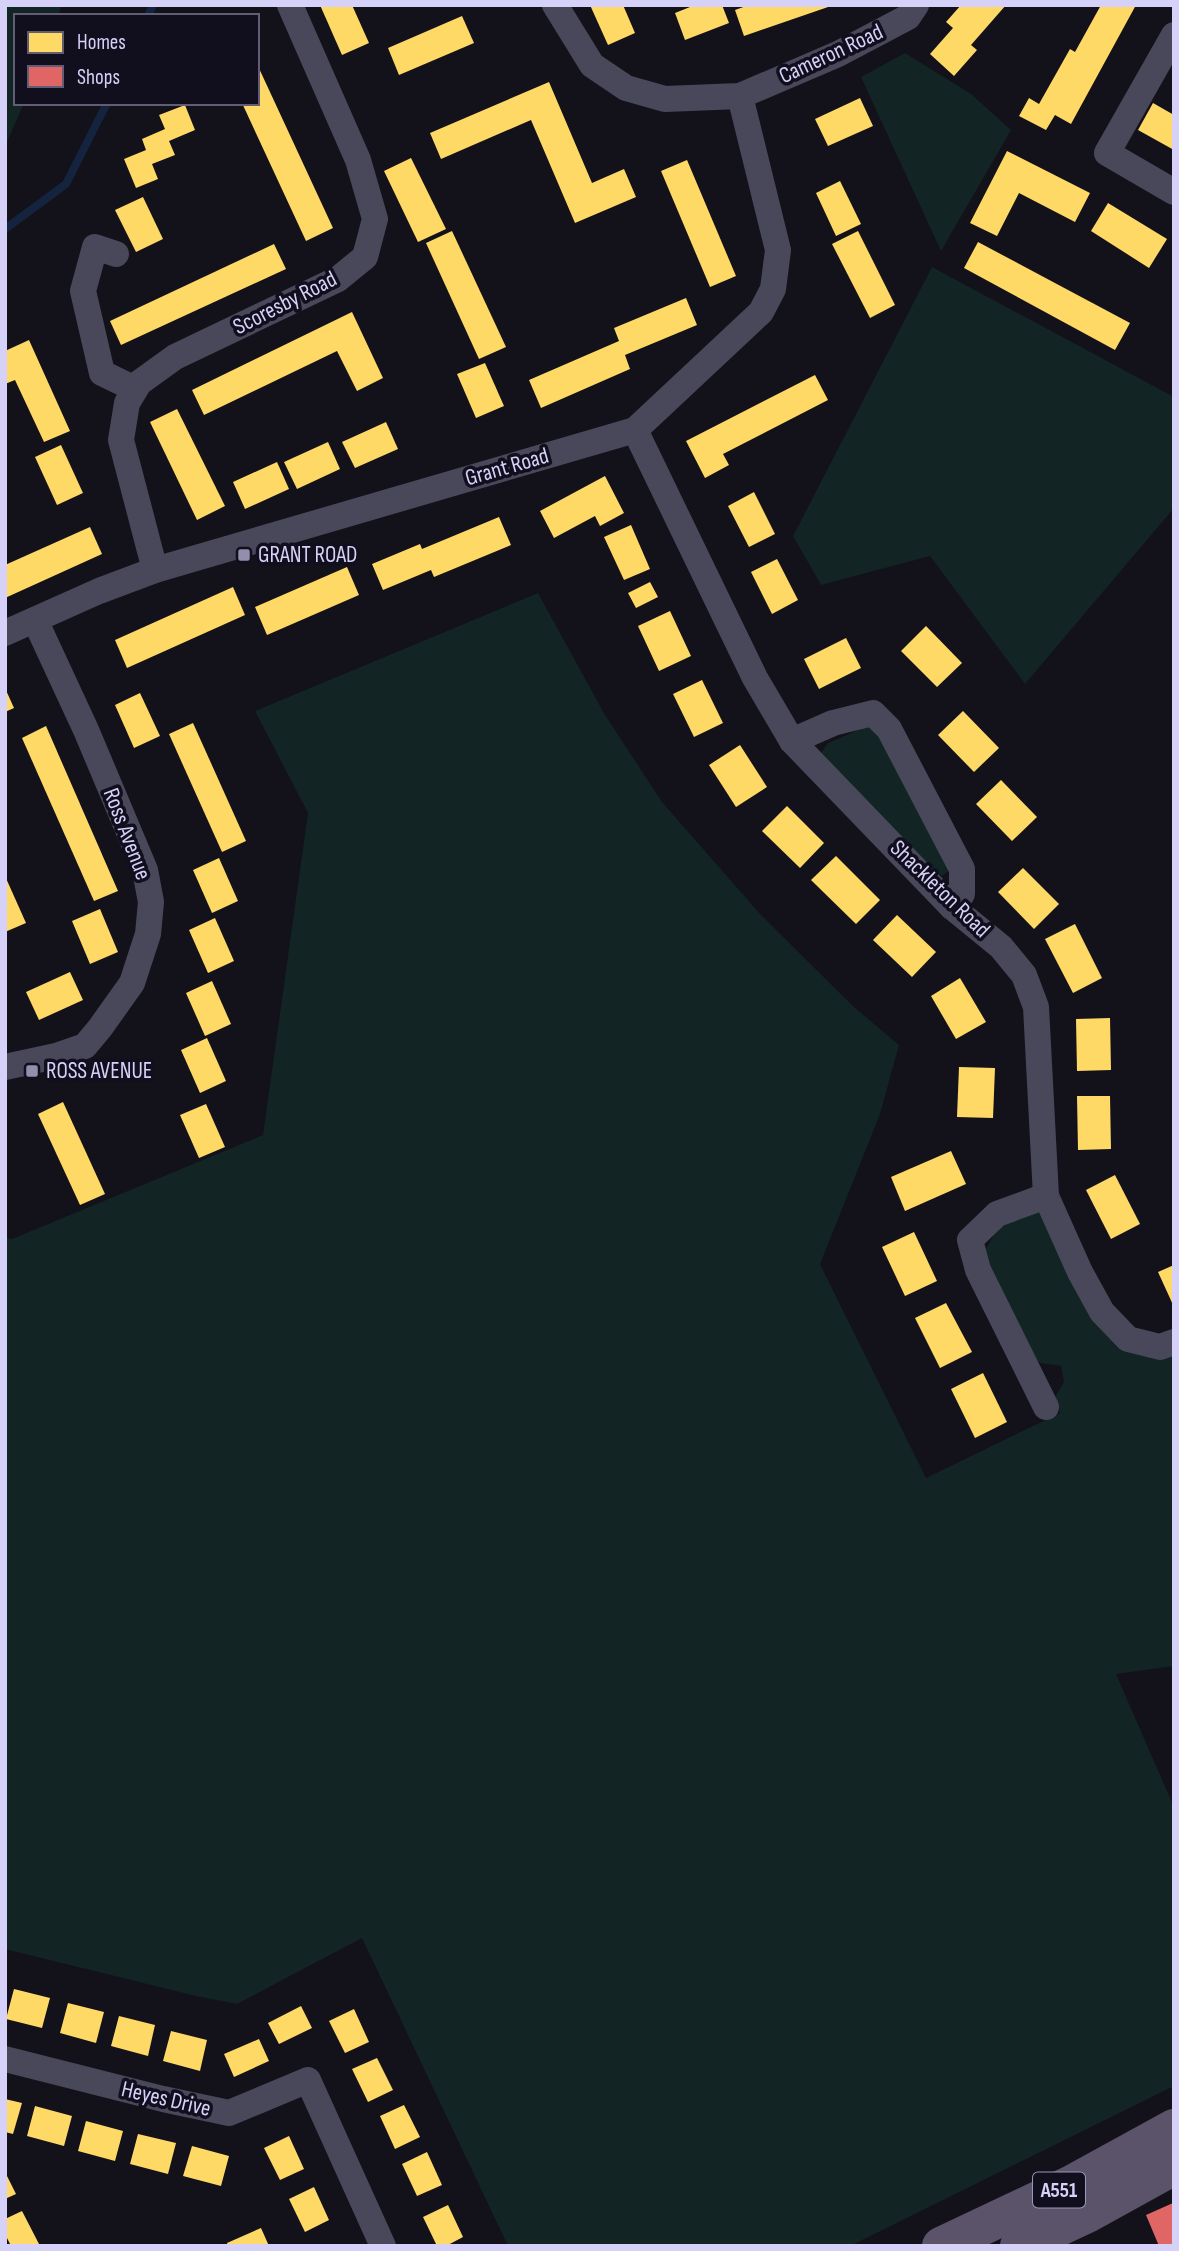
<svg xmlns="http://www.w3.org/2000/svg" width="1179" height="2251" viewBox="0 0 1179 2251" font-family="'Sofia Sans Condensed',sans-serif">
<rect width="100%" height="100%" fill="#13121a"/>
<g fill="#122424">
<path d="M5,5H62L58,16H16V103H24L5,147Z"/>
<path d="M905,53L971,94L1011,130L941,251L861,77Z"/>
<path d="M932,267L1174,397V508L1025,684L930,556L821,585L793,536Z"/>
<path d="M538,593L605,715L662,802L761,915L854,1007L899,1045L880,1114L820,1264L926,1478L1060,1413L1055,1397L1064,1382L1061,1366L1041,1363L1029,1358L983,1254L1000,1224L1039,1209L1087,1305L1174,1356V1666L1116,1674L1174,1807V2086L850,2246H508L362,1938L237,2004L196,1996L5,1949V1238L12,1239L263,1135L308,813L255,711Z"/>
<path d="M870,725L880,735L952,868L942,876L930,867L821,753L828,743Z"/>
</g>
<g fill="#ffd966">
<path d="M320,5H352L369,43L342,55Z"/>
<path d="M590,5H623L635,33L608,45Z"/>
<path d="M695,5H722L729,23L685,40L675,13Z"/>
<path d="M749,5H831V6L744,36L735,10Z"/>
<path d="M961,5H1006L971,45L977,50L954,76L930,54L953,28L946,22Z"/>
<path d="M1101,5H1136L1071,124L1055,115L1046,130L1019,116L1029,98L1039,104L1070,49L1075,52Z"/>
<path d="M462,16L474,43L399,75L388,48Z"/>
<path d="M257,64L333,228L306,241L242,103H257Z"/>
<path d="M549,82L592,183L624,169L636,197L575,223L531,120L441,159L430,133Z"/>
<path d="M860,98L873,126L828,146L815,119Z"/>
<path d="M1153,103L1174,115V150L1138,130Z"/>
<path d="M185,105L195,130L169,141L175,155L152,164L158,179L136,188L124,159L146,150L142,139L165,129L159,115Z"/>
<path d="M1007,151L1090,193L1075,222L1019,193L997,236L970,223Z"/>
<path d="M411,158L446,229L418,242L384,171Z"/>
<path d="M687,160L736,276L710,287L661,171Z"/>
<path d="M840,181L861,224L836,236L816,193Z"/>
<path d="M143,197L163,239L136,252L115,210Z"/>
<path d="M1108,203L1167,239L1149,268L1091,231Z"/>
<path d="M452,231L506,347L479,359L426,243Z"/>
<path d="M858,231L895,305L870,318L832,244Z"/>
<path d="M978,242L1130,323L1115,350L964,268Z"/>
<path d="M274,244L286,269L121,345L110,321Z"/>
<path d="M686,298L697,325L625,355L630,369L541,408L529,380L619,341L614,328Z"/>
<path d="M352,312L383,378L357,391L337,351L204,415L192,390Z"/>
<path d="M29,340L70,431L44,442L15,380L5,384V351Z"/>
<path d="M485,363L504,406L476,418L457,374Z"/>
<path d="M815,375L828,400L723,454L729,465L705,478L686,441Z"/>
<path d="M177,409L225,506L197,520L150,422Z"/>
<path d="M386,422L398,449L355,468L342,442Z"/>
<path d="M328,442L340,469L297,489L284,462Z"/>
<path d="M61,445L83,493L57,505L35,457Z"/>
<path d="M277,462L289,489L245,509L233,482Z"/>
<path d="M605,476L624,513L600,526L595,516L554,538L540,511Z"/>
<path d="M754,492L775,534L749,547L728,506Z"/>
<path d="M499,517L511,545L434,577L431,570L383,590L372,564L420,544L422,549Z"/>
<path d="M631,525L650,569L624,580L604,537Z"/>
<path d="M90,527L102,554L5,598V565Z"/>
<path d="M777,559L798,600L772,614L751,572Z"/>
<path d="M347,567L359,595L267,635L255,607Z"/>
<path d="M650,582L658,597L636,608L628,593Z"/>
<path d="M233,587L245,615L127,668L115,640Z"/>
<path d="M670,611L691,656L659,671L638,626Z"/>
<path d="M926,626L962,663L937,687L901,651Z"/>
<path d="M846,638L861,668L819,689L804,659Z"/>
<path d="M702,680L723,723L694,737L673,694Z"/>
<path d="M5,688L14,708L5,712Z"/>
<path d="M140,693L160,736L134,748L115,705Z"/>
<path d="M963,711L999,748L974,772L938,735Z"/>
<path d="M193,723L246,841L222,852L169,734Z"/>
<path d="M46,726L118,891L94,901L22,738Z"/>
<path d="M740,745L767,787L736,807L709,765Z"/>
<path d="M1001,780L1037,817L1012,841L976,804Z"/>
<path d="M787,806L824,843L800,868L762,831Z"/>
<path d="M836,856L880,900L856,924L811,880Z"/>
<path d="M219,858L238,901L212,913L193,870Z"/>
<path d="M1023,868L1059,904L1034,929L998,892Z"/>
<path d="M5,876L26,923L5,932Z"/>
<path d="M100,909L118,952L90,964L72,921Z"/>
<path d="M897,915L936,952L912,977L873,940Z"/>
<path d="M215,918L234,961L208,973L189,930Z"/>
<path d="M1075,924L1102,978L1073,993L1045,939Z"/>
<path d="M70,972L83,1000L39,1020L26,992Z"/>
<path d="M960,978L986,1022L956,1039L931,996Z"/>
<path d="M212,981L231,1024L205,1036L186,993Z"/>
<path d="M1110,1018L1111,1070L1077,1071L1076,1019Z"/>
<path d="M207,1038L226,1081L200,1093L181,1050Z"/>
<path d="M959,1067L995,1068L993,1118L957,1117Z"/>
<path d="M1077,1096H1110L1111,1149L1078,1150Z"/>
<path d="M63,1102L105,1194L80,1205L38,1114Z"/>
<path d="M206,1104L225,1147L199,1158L180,1115Z"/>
<path d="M951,1151L966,1184L905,1211L891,1177Z"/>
<path d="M1115,1175L1140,1224L1111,1239L1086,1190Z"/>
<path d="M914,1232L937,1281L905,1296L882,1247Z"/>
<path d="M1174,1265V1307L1158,1272Z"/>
<path d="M946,1303L972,1352L940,1368L915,1318Z"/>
<path d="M983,1373L1007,1422L975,1438L951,1389Z"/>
<path d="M14,1989L50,1998L42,2028L6,2019Z"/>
<path d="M68,2003L104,2012L96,2043L60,2033Z"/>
<path d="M301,2006L312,2028L279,2044L268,2023Z"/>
<path d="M354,2009L369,2042L345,2053L329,2021Z"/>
<path d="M119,2016L155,2025L148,2056L111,2046Z"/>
<path d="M171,2031L207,2040L200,2071L163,2061Z"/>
<path d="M259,2039L269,2061L234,2077L224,2054Z"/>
<path d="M377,2058L393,2090L368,2102L352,2069Z"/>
<path d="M5,2099L22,2103L13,2134L5,2132Z"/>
<path d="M404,2105L420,2137L395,2149L380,2116Z"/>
<path d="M35,2106L72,2116L64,2146L27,2136Z"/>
<path d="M86,2121L123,2131L115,2161L78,2151Z"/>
<path d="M138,2134L176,2143L168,2174L130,2164Z"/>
<path d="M289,2136L304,2169L280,2180L264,2148Z"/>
<path d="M192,2146L229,2156L221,2186L183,2176Z"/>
<path d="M427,2152L442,2185L417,2196L402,2164Z"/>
<path d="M5,2172L16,2194L5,2199Z"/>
<path d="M314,2187L329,2220L305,2232L289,2199Z"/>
<path d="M448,2205L463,2237L446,2246H437L423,2217Z"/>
<path d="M22,2211L39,2244L36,2246H11L5,2234V2219Z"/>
<path d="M261,2228L269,2246H228L227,2243Z"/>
</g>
<path fill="#e06666" d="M1173,2203L1174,2246H1159L1146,2215Z"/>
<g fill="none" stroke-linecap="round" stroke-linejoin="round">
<g stroke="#15243e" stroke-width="8">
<path d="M148,16L153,5"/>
<path d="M5,229L66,184L107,103"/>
</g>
<g stroke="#49485a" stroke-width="26">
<path d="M555,5L592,65L626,88L665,99L740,96L838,54L908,17L916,5"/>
<path d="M1174,35L1107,153L1174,192"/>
<path d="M116,254L95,247L83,291L102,373L135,389"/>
<path d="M635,430L755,678L792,741L952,907L1001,947L1024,975L1036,1007L1046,1196L1080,1272L1102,1312L1128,1339L1160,1347L1174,1342"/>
<path d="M155,570L121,440L127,403L139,383L175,357L338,279L365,257L375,219L358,160L290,5"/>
<path d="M5,633L99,591L155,570L635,430L761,312L773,289L778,250L740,96"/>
<path d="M792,741L833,723L873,713L889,729L962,869V894L952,907"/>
<path d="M5,1067L56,1056L85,1046L100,1028L132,983L148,934L151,902L145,870L86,730L35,620"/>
<path d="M1046,1196L997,1214L970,1240L978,1270L1046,1407"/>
<path d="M5,2059L163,2099L229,2113L308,2080L383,2246"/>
</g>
<g stroke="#5b536a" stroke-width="38">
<path d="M941,2246L1072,2184L1174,2128"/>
<path d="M1019,2246L1087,2214L1174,2166"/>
</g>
</g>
<g fill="#928eab" stroke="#110f1d" stroke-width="2.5">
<rect x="237" y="548" width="14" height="14" rx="3.5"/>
<rect x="25" y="1064" width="14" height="14" rx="3.5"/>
</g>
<g text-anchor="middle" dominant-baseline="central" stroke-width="7" stroke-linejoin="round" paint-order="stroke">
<rect fill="#110f1d" stroke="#9b97b7" stroke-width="2" x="1033" y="2172.5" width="52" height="35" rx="5"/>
<g font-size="21" font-weight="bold" fill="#d6d1f9">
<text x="1059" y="2190">A551</text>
</g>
<g font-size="23" fill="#d6d1f9" stroke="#110f1d">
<text transform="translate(831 54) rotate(-25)">Cameron Road</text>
<text transform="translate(285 303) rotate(-27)">Scoresby Road</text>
<text transform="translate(507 467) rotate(-16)">Grant Road</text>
<text transform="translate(127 834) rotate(69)">Ross Avenue</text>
<text transform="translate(940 889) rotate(44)">Shackleton Road</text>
<text transform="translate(166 2099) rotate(13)">Heyes Drive</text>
</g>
<g font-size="23" fill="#d6d1f9" stroke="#110f1d" text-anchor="start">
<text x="258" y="555">GRANT ROAD</text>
<text x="46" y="1071">ROSS AVENUE</text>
</g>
</g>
<rect width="1179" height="2251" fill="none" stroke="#d6d1f9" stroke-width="14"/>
<rect x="14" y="14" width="245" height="91" fill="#110f1d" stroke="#605d75" stroke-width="2"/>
<rect x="28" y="32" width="35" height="21" fill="#ffd966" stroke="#605d75" stroke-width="2"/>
<text x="77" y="49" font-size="21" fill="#d6d1f9">Homes</text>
<rect x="28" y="66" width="35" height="21" fill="#e06666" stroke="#605d75" stroke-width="2"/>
<text x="77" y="84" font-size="21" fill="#d6d1f9">Shops</text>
</svg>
